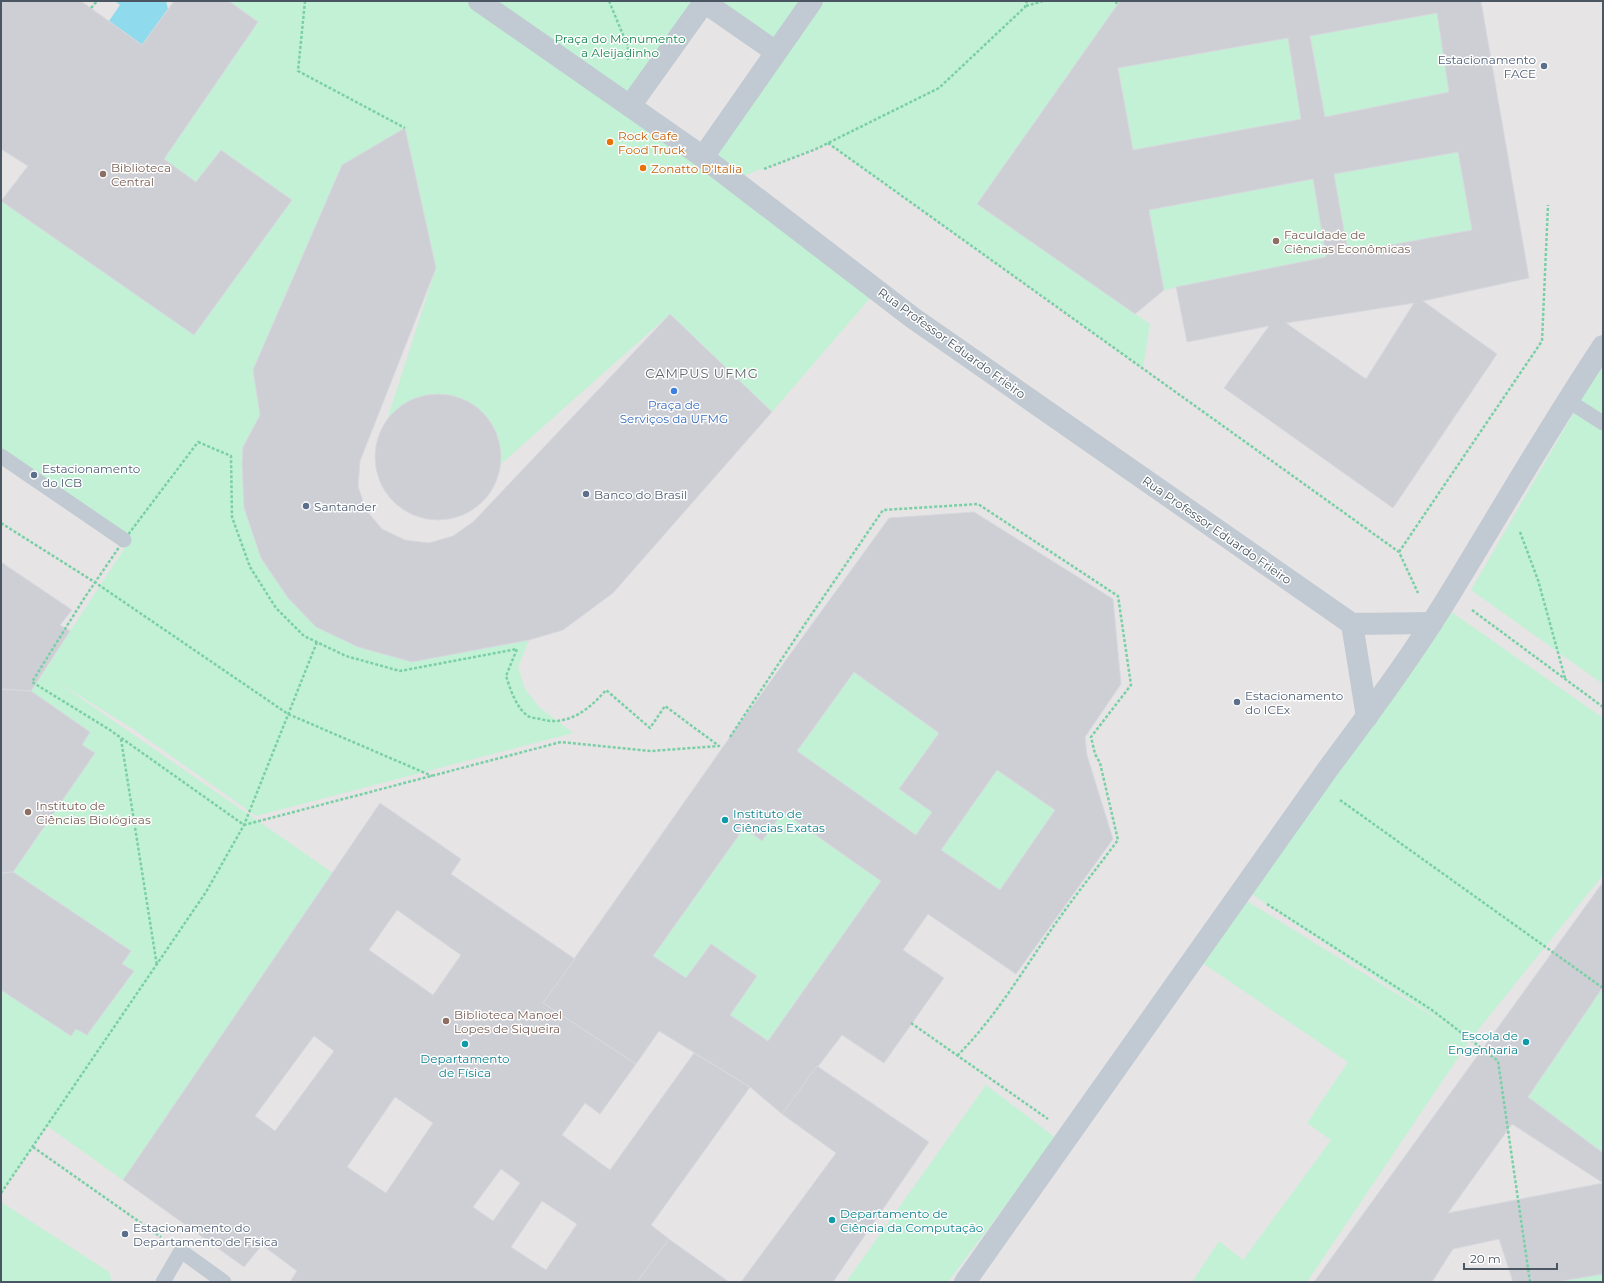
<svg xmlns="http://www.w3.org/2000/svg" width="1604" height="1283" viewBox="0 0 1604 1283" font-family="Montserrat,sans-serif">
<rect width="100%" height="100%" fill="#f5f3f3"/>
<rect fill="#e6e4e5" x="1" y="1" width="1602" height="1281"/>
<g fill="#c3f1d5">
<path d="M229,1H466L877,290L772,412L670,314L501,464C500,452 500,440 494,428C479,397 438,385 407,402C399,406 393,413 387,420L436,268L405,129L342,165L253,370L260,415L243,447L244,508L261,558L288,598L316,627L358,647L412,662L529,640L518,667L525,689L539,707L573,733L256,816L133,729L56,681L333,873L123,1180L47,1126L1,1193V990L71,1035L76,1029L87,1035L134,971L122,964L131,951L13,872L95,753L82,745L90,732L31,691L130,540L1,453V201L194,334L292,200L221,150L196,182L164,159L258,22Z"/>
<path d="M484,1H1120L977,204L1150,324L1143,368L828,143L733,180L703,157L776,52L704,2L630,106Z"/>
<path d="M1437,13L1449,92L1325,117L1310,36Z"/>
<path d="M1288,38L1301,119L1133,150L1118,68Z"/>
<path d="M1458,152L1472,230L1348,253L1334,174Z"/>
<path d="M1313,179L1326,257L1164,290L1149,210Z"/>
<path d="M1603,362V684L1471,590Z"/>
<path d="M1450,611L1603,718V875L1470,1040L1307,1282H1192L1219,1241L1243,1260L1331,1140L1307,1123L1348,1062L1201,962L1247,901L1455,1030L1244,889Z"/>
<path d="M854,672L939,733L899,789L932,812L916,835L797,751Z"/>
<path d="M997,770L1055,810L1000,890L941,850Z"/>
<path d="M783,812L881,881L768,1041L730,1015L757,976L711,944L686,978L653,956L744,828L762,841Z"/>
<path d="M1603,987V1153L1528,1097Z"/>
<path d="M986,1085L1056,1138L948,1282H846Z"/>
<path d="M1,1202L109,1272L112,1282H1Z"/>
<path d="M1603,1274V1282H1556Z"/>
</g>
<path fill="#90daee" d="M115,1H166L168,9L142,45L109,21L120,5Z"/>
<g fill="#cdcfd5" stroke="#d7d9de" fill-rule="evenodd">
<path d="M1,1H81L142,45L174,1H229L258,22L164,159L196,182L221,150L292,200L194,335L1,201L28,166L1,149Z"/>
<path d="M1120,1H1481L1529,278L1423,301L1497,354L1393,508L1224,388L1269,326L1187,342L1176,287L1326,257L1313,179L1149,210L1164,290L1135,314L977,204ZM1437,13L1449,92L1325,117L1310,36ZM1288,38L1301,119L1133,150L1118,68ZM1458,152L1472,230L1348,253L1334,174ZM1414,303L1366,379L1286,323Z"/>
<path d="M405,128L436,268L360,461L358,486L366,510L382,529L405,540L429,543L453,536L473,522L670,314L772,412L613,593L563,630L529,640L412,662L358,647L316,627L288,598L261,558L244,508L242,463L243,447L260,415L253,370L342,165Z"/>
<circle cx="438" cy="457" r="63"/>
<path d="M974,512L1113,599L1121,684L1085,737L1087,755L1113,839L1016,974L928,914L903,950L944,978L884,1063L842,1035L782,1114L750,1087L659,1031L636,1064L543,1003L730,737L889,518ZM854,672L939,733L899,789L932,812L916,835L797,751ZM997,770L1055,810L1000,890L941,850ZM783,812L881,881L768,1041L730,1015L757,976L711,944L686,978L653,956L744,828L762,841Z"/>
<path d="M1,562L72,610L60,625L70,631L31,691L1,689Z"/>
<path d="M1,689L31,691L90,732L82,745L95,753L13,872L1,873Z"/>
<path d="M380,803L461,859L451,874L575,959L543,1003L636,1064L600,1114L585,1103L562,1135L610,1170L694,1053L750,1087L651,1225L669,1239L637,1282H290L297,1271L262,1245L244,1267L123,1180ZM397,910L461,955L433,995L369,950ZM314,1036L334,1051L275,1131L255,1116ZM395,1097L433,1123L386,1193L347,1167ZM501,1169L520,1183L493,1221L473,1207ZM542,1201L577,1224L546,1270L511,1247Z"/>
<path d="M13,872L131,951L122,964L134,971L87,1035L76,1029L71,1036L1,990V873Z"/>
<path d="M1603,882V987L1528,1097L1603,1153V1183L1512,1124L1448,1213L1603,1183V1274L1556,1282H1513L1499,1239L1453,1249L1432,1282H1314Z"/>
<path d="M817,1066L929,1142L833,1282H741L836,1153L782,1114Z"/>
<path d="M669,1239L729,1282H637Z"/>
</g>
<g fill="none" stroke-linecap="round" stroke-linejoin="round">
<g stroke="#7ad0a6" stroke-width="2.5" stroke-dasharray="3 2" stroke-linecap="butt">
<path d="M305,1L298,71L405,128"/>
<path d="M609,1L628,47V60"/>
<path d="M1116,1L1117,5"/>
<path d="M1026,6L1043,1"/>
<path d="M91,8L97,1"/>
<path d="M828,143L1399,552L1418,593"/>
<path d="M764,169L816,149L939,88L1025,7L1027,1"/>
<path d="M198,442L231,456L232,517L250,567L276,608L304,636L346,656L400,671L517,649L506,676C510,688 516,708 528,716C531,718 536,718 540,719C567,727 589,710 606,690L650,728L665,706L719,746L651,751L561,742L244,825L110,730L32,682L85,597L124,540Z"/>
<path d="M1,523L96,583L288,714L432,776"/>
<path d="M1520,532L1538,580L1565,678"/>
<path d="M1399,552L1542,341L1548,205"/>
<path d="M1472,610L1603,707"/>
<path d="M730,737L805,624L883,510L978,504L1118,596L1131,685L1091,737L1095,754L1100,763L1118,840C1094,872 1069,903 1047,936C1019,977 993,1020 957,1056"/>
<path d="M121,739L157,966"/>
<path d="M1340,800L1603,988"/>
<path d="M1267,904L1432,1010L1498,1061L1530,1282"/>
<path d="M911,1023L1048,1119"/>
<path d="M33,1147L161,1237"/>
<path d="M1,1193L206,892L244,825L317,642"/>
</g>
<g stroke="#c1cad2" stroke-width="15">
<path d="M1567,400L1603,423"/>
<path d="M1,456L124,540"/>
<path d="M163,1282L181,1251L224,1282"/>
</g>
<g stroke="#c1cad2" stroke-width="22">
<path d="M479,1L703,157L913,318L1352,624L1367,717"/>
<path d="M704,2L776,52"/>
<path d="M630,106L705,1"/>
<path d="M703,157L812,1"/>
<path d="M1352,624L1432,623"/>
<path d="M965,1282L1330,766C1372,710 1414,653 1450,594C1501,511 1549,427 1603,346"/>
</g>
</g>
<g fill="#5c6f8a" stroke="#fff" stroke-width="1.5">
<circle cx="1544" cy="66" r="4"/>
<circle cx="34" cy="475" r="4"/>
<circle cx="586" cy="494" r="4"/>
<circle cx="306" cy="506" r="4"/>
<circle cx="1237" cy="702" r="4"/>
<circle cx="125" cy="1234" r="4"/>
</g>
<g fill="#e8710a" stroke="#fff" stroke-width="1.5">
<circle cx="610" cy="142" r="4"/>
<circle cx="643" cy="168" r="4"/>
</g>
<g fill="#8d6e63" stroke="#fff" stroke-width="1.5">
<circle cx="103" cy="174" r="4"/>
<circle cx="1276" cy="241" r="4"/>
<circle cx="28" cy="812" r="4"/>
<circle cx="446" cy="1021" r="4"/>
</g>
<circle fill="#3f7fe0" stroke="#fff" stroke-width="1.5" cx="674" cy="391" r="4"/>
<g fill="#0f9aa8" stroke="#fff" stroke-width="1.5">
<circle cx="725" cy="820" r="4"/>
<circle cx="1526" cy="1042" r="4"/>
<circle cx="465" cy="1044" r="4"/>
<circle cx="832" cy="1220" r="4"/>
</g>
<g text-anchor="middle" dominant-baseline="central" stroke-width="3" stroke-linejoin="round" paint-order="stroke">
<g font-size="12" fill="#17864f" stroke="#fff">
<text x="620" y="38">Praça do Monumento<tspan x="620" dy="14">a Aleijadinho</tspan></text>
</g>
<g font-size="12" fill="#4e5e75" stroke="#fff" text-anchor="start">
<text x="1536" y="59" text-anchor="end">Estacionamento<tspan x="1536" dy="14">FACE</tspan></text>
<text x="42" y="468">Estacionamento<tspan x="42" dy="14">do ICB</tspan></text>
<text x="594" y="494">Banco do Brasil</text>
<text x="314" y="506">Santander</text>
<text x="1245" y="695">Estacionamento<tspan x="1245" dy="14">do ICEx</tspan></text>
<text x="133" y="1227">Estacionamento do<tspan x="133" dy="14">Departamento de Física</tspan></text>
</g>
<g font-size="12" fill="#c56008" stroke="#fff" text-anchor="start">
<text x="618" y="135">Rock Cafe<tspan x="618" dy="14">Food Truck</tspan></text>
<text x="651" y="168">Zonatto D'Italia</text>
</g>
<g font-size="12" fill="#785e54" stroke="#fff" text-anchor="start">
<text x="111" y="167">Biblioteca<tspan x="111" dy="14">Central</tspan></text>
<text x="1284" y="234">Faculdade de<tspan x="1284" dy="14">Ciências Econômicas</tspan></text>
<text x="36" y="805">Instituto de<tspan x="36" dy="14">Ciências Biológicas</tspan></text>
<text x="454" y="1014">Biblioteca Manoel<tspan x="454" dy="14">Lopes de Siqueira</tspan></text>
</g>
<g font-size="12" fill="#4a5661" stroke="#fff">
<text transform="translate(952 343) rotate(36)">Rua Professor Eduardo Frieiro</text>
<text transform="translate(1217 530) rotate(35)">Rua Professor Eduardo Frieiro</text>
</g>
<g font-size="12" fill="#366cbe" stroke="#fff">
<text x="674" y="404">Praça de<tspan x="674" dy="14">Serviços da UFMG</tspan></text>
</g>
<g font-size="12" fill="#0d838f" stroke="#fff" text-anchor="start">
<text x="733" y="813">Instituto de<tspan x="733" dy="14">Ciências Exatas</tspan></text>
<text x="1518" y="1035" text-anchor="end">Escola de<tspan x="1518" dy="14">Engenharia</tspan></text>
<text x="465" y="1058" text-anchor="middle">Departamento<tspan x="465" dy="14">de Física</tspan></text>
<text x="840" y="1213">Departamento de<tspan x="840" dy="14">Ciência da Computação</tspan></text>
</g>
<g font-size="13" letter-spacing="1" fill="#5f6368" stroke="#fff">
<text x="702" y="373">CAMPUS UFMG</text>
</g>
</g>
<rect width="1604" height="1283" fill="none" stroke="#4a5661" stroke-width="4"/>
<path d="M1464 1263v6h93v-6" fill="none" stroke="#4a5661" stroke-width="2"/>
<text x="1470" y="1263" font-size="12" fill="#4a5661" stroke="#ffffff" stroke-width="3" paint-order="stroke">20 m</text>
</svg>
